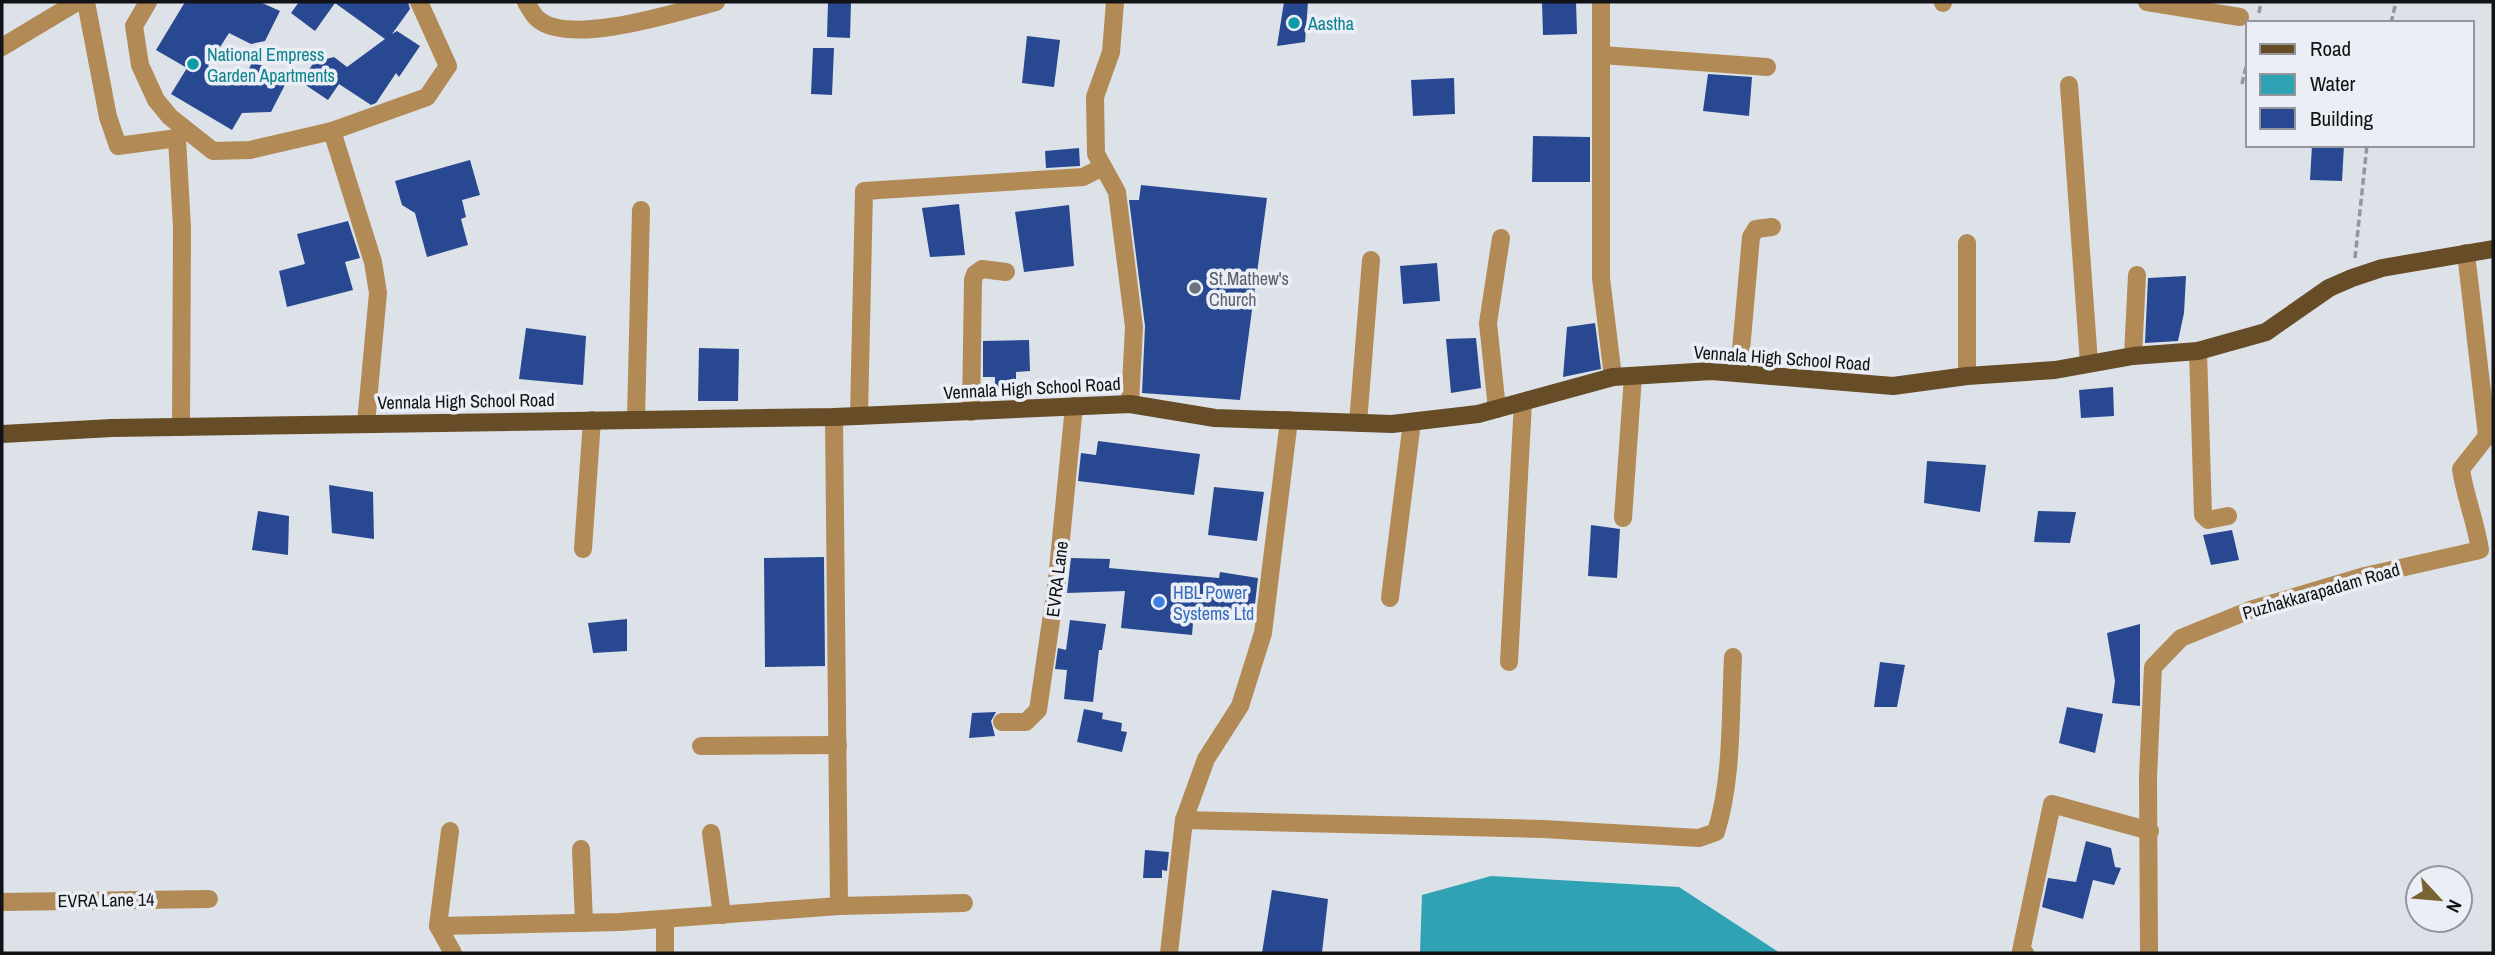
<svg xmlns="http://www.w3.org/2000/svg" width="2495" height="955" viewBox="0 0 2495 955" font-family="'Archivo Narrow',sans-serif">
<rect width="100%" height="100%" fill="#dde1e8"/>
<path fill="#2fa2b4" d="M1491,876L1679,887L1780,953H1420L1422,895Z"/>
<g fill="#284992">
<path d="M185,2H260L280,11L265,41L251,44L229,33L208,66L241,84L253,61L288,79L271,112L242,113L232,130L171,94L187,68L156,50Z"/>
<path d="M299,2H408L410,9L392,34L397,31L420,46L399,77L396,73L376,103L371,105L339,84L328,100L301,82L314,62L334,57L347,67L385,39L335,3L315,31L291,13Z"/>
<path d="M828,2H851L850,38L827,37Z"/>
<path d="M1284,2H1308L1305,42L1277,46Z"/>
<path d="M1576,2L1577,34L1543,35L1542,3Z"/>
<path d="M1027,36L1060,40L1054,87L1022,83Z"/>
<path d="M813,48H834L832,95L811,94Z"/>
<path d="M1708,74L1752,77L1749,116L1703,111Z"/>
<path d="M1454,78L1455,114L1413,116L1411,80Z"/>
<path d="M1533,136L1590,137V182H1532Z"/>
<path d="M2312,145H2344L2342,181L2310,180Z"/>
<path d="M1079,148L1080,166L1046,168L1045,151Z"/>
<path d="M470,160L480,195L462,200L466,217L461,219L468,245L427,257L415,213L402,205L395,181Z"/>
<path d="M1141,185L1267,198L1240,400L1142,393L1145,326L1129,200H1139Z"/>
<path d="M959,204L965,255L930,257L922,208Z"/>
<path d="M1069,205L1074,266L1024,272L1015,212Z"/>
<path d="M348,221L360,258L345,262L353,290L287,307L279,271L305,264L297,234Z"/>
<path d="M1437,263L1440,301L1403,304L1400,266Z"/>
<path d="M2186,276L2184,313L2178,341L2145,343L2148,278Z"/>
<path d="M1595,323L1601,369L1563,377L1567,327Z"/>
<path d="M526,328L586,336L583,385L519,379Z"/>
<path d="M1476,338L1481,388L1451,393L1446,339Z"/>
<path d="M1029,340L1030,371L1016,372V392H995V377H983V341Z"/>
<path d="M699,348L739,349L738,401H698Z"/>
<path d="M2113,387L2114,416L2081,418L2079,390Z"/>
<path d="M1098,441L1200,454L1194,495L1078,481L1081,453L1096,455Z"/>
<path d="M1927,461L1986,465L1980,512L1924,503Z"/>
<path d="M329,485L373,492L374,539L332,533Z"/>
<path d="M1214,487L1264,492L1257,541L1208,535Z"/>
<path d="M258,511L289,516L288,555L252,550Z"/>
<path d="M2038,511L2076,512L2070,543L2034,542Z"/>
<path d="M1591,525L1620,529L1617,578L1588,576Z"/>
<path d="M2232,530L2239,560L2211,565L2203,535Z"/>
<path d="M824,557L825,666L765,667L764,558Z"/>
<path d="M1071,558L1110,559L1109,568L1219,578L1220,572L1258,578L1253,621L1194,611L1192,635L1121,628L1125,591L1067,593Z"/>
<path d="M627,619V651L593,653L588,623Z"/>
<path d="M1070,620L1106,624L1102,650H1099L1093,702L1064,699L1067,670L1055,669L1058,648L1066,650Z"/>
<path d="M2140,624V706L2112,703L2115,681L2107,633Z"/>
<path d="M1880,662L1905,665L1897,707H1874Z"/>
<path d="M2067,707L2103,714L2095,753L2059,743Z"/>
<path d="M1084,709L1103,713L1102,719L1122,723L1121,731L1127,732L1122,752L1077,742Z"/>
<path d="M996,712L991,721L995,736L969,738L972,713Z"/>
<path d="M2086,841L2111,848L2115,867L2121,868L2114,885L2093,880L2083,919L2042,907L2048,878L2076,882Z"/>
<path d="M1145,850L1169,852L1167,871L1162,870V878H1143Z"/>
<path d="M1272,890L1328,899L1322,953H1262Z"/>
</g>
<g fill="none" stroke-linecap="round" stroke-linejoin="round">
<g stroke="#93969b" stroke-width="3.5" stroke-dasharray="7 3.5" stroke-linecap="butt">
<path d="M2259,13L2261,2"/>
<path d="M2391,23L2396,2"/>
<path d="M2242,84L2248,58"/>
<path d="M2355,258L2367,145"/>
</g>
<g stroke="#b18a55" stroke-width="18">
<path d="M86,2L108,117L118,146L177,138L182,228L181,427"/>
<path d="M148,2L134,26L140,65L156,100L170,117L213,151L250,150L332,131"/>
<path d="M526,2C529,7 533,16 539,20C572,46 677,12 716,2"/>
<path d="M1115,2L1111,52L1095,97L1096,154L1117,192L1134,327L1130,404"/>
<path d="M1601,2V278L1613,377"/>
<path d="M2147,2L2240,17"/>
<path d="M1943,3V2"/>
<path d="M2,47L77,2"/>
<path d="M1602,55L1767,67"/>
<path d="M2069,85L2089,363"/>
<path d="M2198,351L2203,515L2208,520L2228,516"/>
<path d="M2133,356L2137,275"/>
<path d="M1739,373L1751,237L1756,229L1772,227"/>
<path d="M1967,376V243"/>
<path d="M1497,409L1488,323L1501,238"/>
<path d="M971,412L973,280L975,274L982,269L1006,272"/>
<path d="M859,416L864,191L1083,177L1103,167"/>
<path d="M834,417L839,906"/>
<path d="M636,419L641,210"/>
<path d="M366,423L378,293L373,262L332,131L427,97L448,66L419,2"/>
<path d="M1358,423L1371,260"/>
<path d="M1623,518L1633,376"/>
<path d="M583,549L592,420"/>
<path d="M1390,598L1412,422"/>
<path d="M1509,662L1523,402"/>
<path d="M1002,722H1026L1038,710L1057,580L1074,406"/>
<path d="M701,746L838,745"/>
<path d="M1184,820L1543,829L1699,838L1716,832C1733,778 1730,714 1733,657"/>
<path d="M450,831L438,926L453,953"/>
<path d="M711,833L722,915"/>
<path d="M581,849L584,923"/>
<path d="M2,902L209,899"/>
<path d="M665,919V953"/>
<path d="M438,926L620,922L839,906L964,903"/>
<path d="M1169,953L1184,820L1206,759L1240,706L1263,633L1289,420"/>
<path d="M2025,953L2021,951L2052,804L2150,831"/>
<path d="M2149,953L2148,777L2153,667L2181,638L2250,610L2365,576L2480,550C2476,522 2465,497 2461,469L2487,436L2466,253"/>
</g>
<path stroke="#664c27" stroke-width="18" d="M2,434L112,428L834,417L1130,404L1215,418L1392,424L1478,414L1613,377L1712,371L1893,386L1967,376L2055,370L2133,356L2198,351L2266,332L2329,288L2352,278L2382,268L2493,249"/>
</g>
<g fill="#0f9aa8" stroke="#ebeef5" stroke-width="2.5">
<circle cx="1294" cy="23" r="7"/>
<circle cx="193" cy="64" r="7"/>
</g>
<circle fill="#6b7280" stroke="#ebeef5" stroke-width="2.5" cx="1195" cy="288" r="7"/>
<circle fill="#3f7fe0" stroke="#ebeef5" stroke-width="2.5" cx="1159" cy="602" r="7"/>
<g text-anchor="middle" dominant-baseline="central" stroke-width="7" stroke-linejoin="round" paint-order="stroke">
<g font-size="18" fill="#0d838f" stroke="#ebeef5" text-anchor="start">
<text x="1308" y="23">Aastha</text>
<text x="207" y="54">National Empress<tspan x="207" dy="21">Garden Apartments</tspan></text>
</g>
<g font-size="18" fill="#5b616d" stroke="#ebeef5" text-anchor="start">
<text x="1209" y="278">St.Mathew's<tspan x="1209" dy="21">Church</tspan></text>
</g>
<g font-size="18" fill="#121316" stroke="#ebeef5">
<text transform="translate(1782 358) rotate(4)">Vennala High School Road</text>
<text transform="translate(1032 388) rotate(-3)">Vennala High School Road</text>
<text transform="translate(466 401) rotate(-1)">Vennala High School Road</text>
<text transform="translate(1057 579) rotate(-83)">EVRA Lane</text>
<text transform="translate(2321 591) rotate(-16)">Puzhakkarapadam Road</text>
<text transform="translate(106 900) rotate(-1)">EVRA Lane 14</text>
</g>
<g font-size="18" fill="#366cbe" stroke="#ebeef5" text-anchor="start">
<text x="1173" y="592">HBL Power<tspan x="1173" dy="21">Systems Ltd</tspan></text>
</g>
</g>
<rect width="2495" height="955" fill="none" stroke="#121316" stroke-width="7"/>
<rect x="2246" y="21" width="228" height="126" fill="#ebeef5" stroke="#94969c" stroke-width="2"/>
<rect x="2260" y="44" width="35" height="10" fill="#664c27" stroke="#94969c" stroke-width="2"/>
<text x="2310" y="56" font-size="21" fill="#121316">Road</text>
<rect x="2260" y="74" width="35" height="21" fill="#2fa2b4" stroke="#94969c" stroke-width="2"/>
<text x="2310" y="91" font-size="21" fill="#121316">Water</text>
<rect x="2260" y="108" width="35" height="21" fill="#284992" stroke="#94969c" stroke-width="2"/>
<text x="2310" y="126" font-size="21" fill="#121316">Building</text>
<g transform="translate(2439 899) rotate(116)"><circle r="33" fill="#ebeef5" stroke="#94969c" stroke-width="2"/>
<path d="M0-5L12 26L0 18L-12 26Z" fill="#776432"/>
<text y="-10" font-size="19" font-weight="bold" text-anchor="middle" fill="#121316">N</text>
</g>
</svg>
